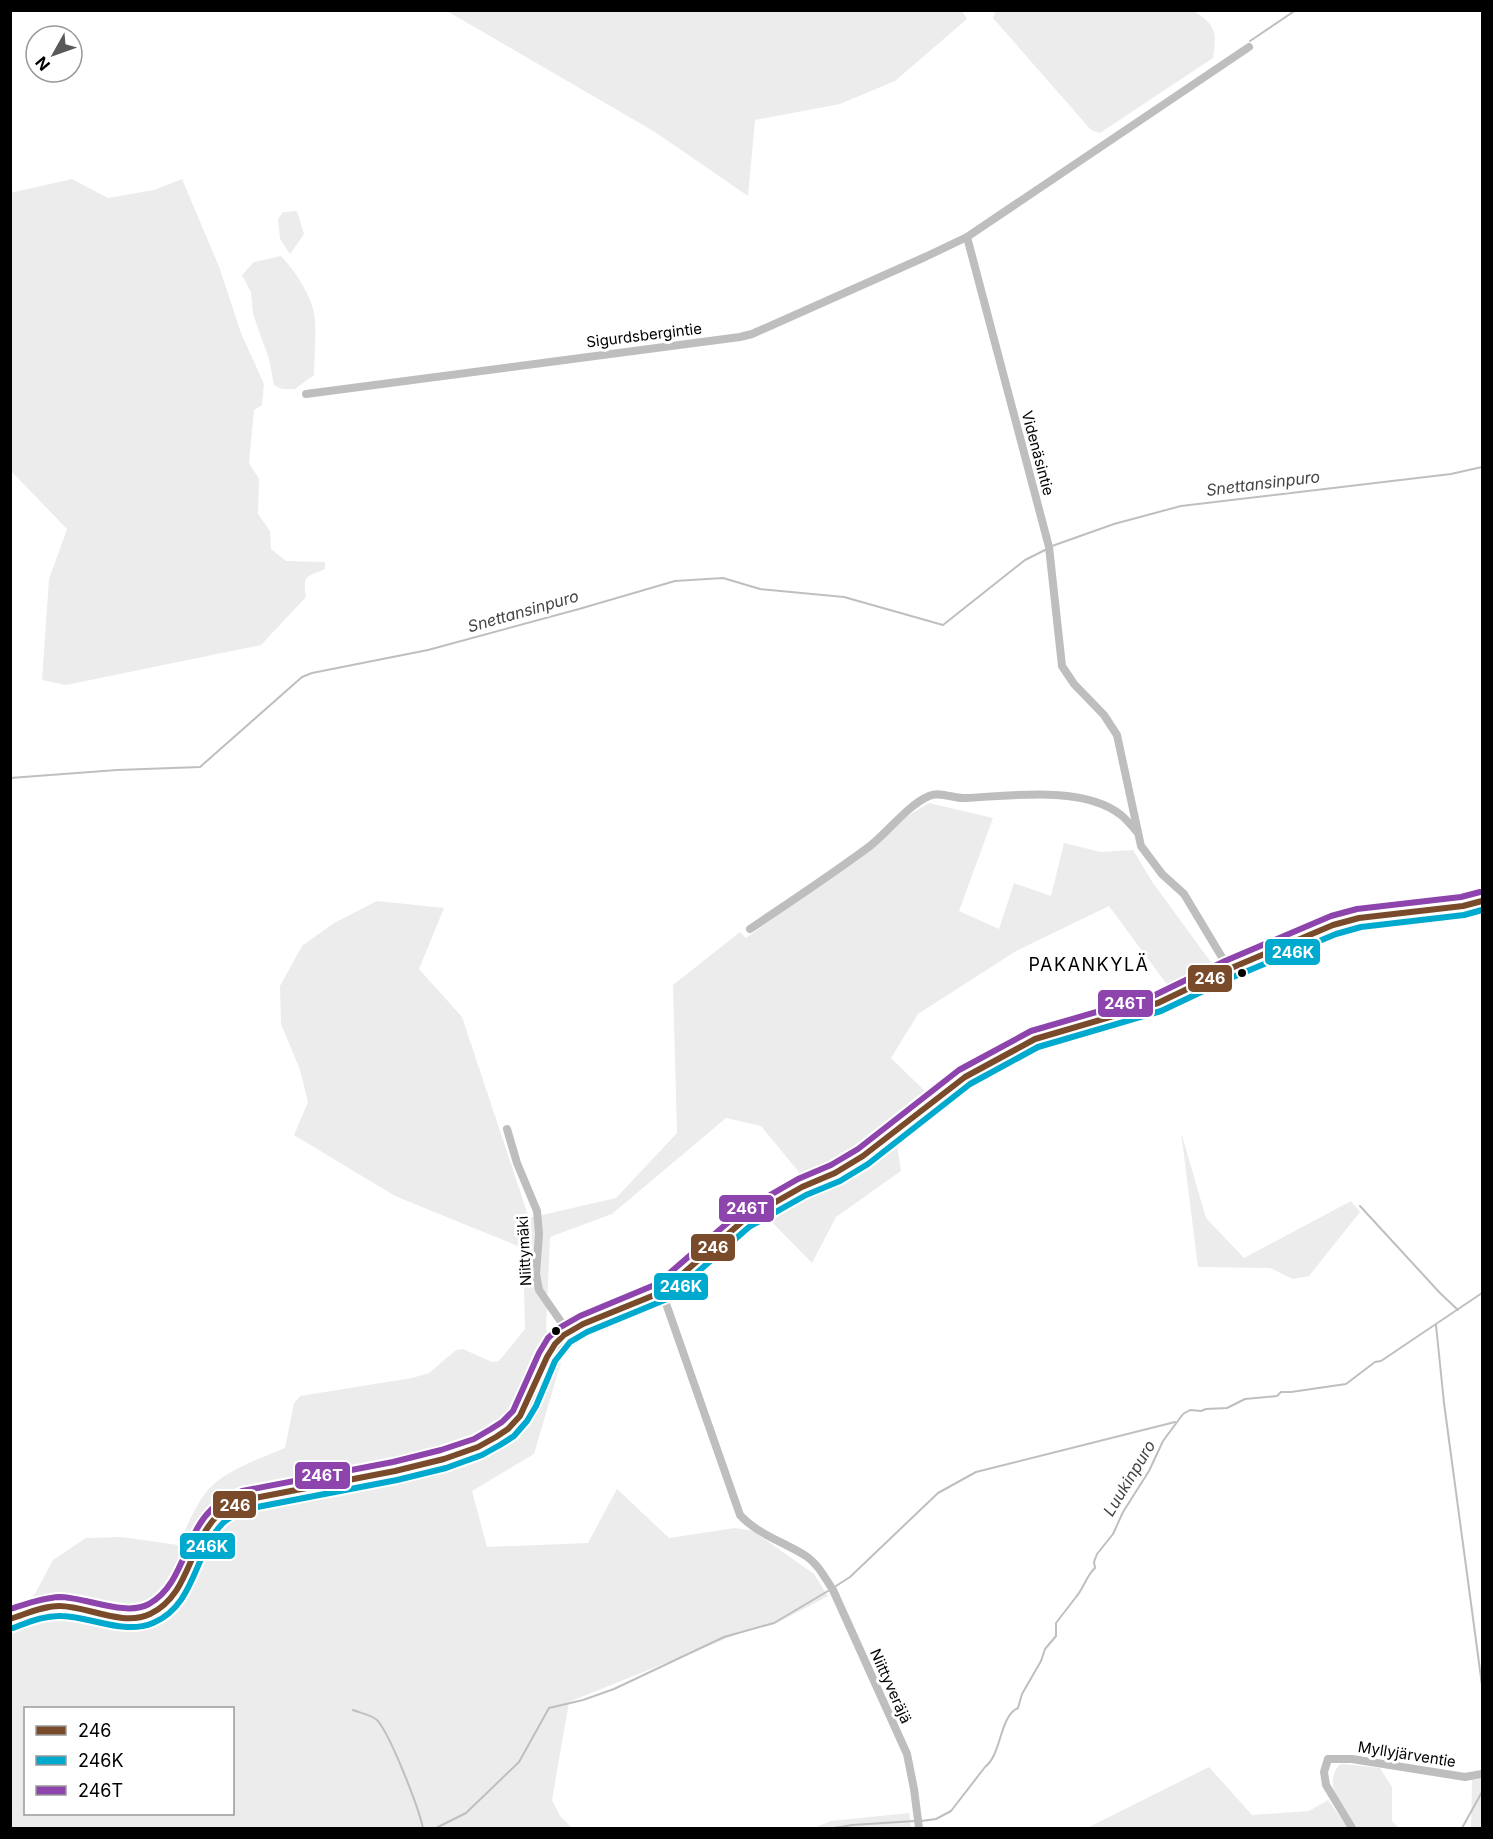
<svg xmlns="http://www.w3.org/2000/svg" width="1493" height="1839" viewBox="0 0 1493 1839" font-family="Inter,sans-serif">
<rect width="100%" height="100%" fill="#fff"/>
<g fill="#ececec" fill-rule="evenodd">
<path d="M996,10L1193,11C1216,24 1217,33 1213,58L1100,133L1091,130L993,18Z"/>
<path d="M962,11L967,19L895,81L840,104L755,120L748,196L655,132L447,11Z"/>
<path d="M72,179L108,198L154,190L182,179L220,269L241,333L264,384L262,405L254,410L249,463L259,479L258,514L270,531L271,549L286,561L325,562V569C305,578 303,574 306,597L261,645L66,685L42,680L49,579L67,529L11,471L10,193Z"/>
<path d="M297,211L304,234L290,254L280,239L278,219L283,212Z"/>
<path d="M281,256C293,268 311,295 314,313C317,332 314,355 314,375L295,389H282L274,385L269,359L253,314L251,292L242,275L254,262Z"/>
<path d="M929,803L993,818L959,911L999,929L1014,883L1051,896L1064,843L1101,852L1133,850L1153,883L1216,969L1168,986L1109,906L1016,951L918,1014L891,1058L930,1096L894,1126L901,1171L836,1217L812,1263L765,1215L813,1189L761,1126L726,1118L612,1214L550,1237L546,1329L561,1362L534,1454L472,1491L487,1547L588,1543L617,1489L669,1538L735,1528L753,1531L814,1574L828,1596L775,1624L750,1629L569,1702L552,1800L560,1816L572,1828H11V1629L35,1622L32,1599L53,1560L86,1538L122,1537L178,1545C188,1525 197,1499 214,1484C231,1468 264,1457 285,1448L294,1403L300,1396L412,1378L429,1373L456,1350L463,1349L492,1362L499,1361L525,1329L523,1248L395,1196L294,1135L308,1102L300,1070L281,1024L280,986L302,946L334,923L377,901L444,908L419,969L462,1017L529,1218L616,1198L677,1133L673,985L740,932L746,938L853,860L906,817ZM26,1708H232V1814H26Z"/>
<path d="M1181,1132L1206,1218L1244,1258L1351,1201L1360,1212L1309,1276L1293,1279L1270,1268L1198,1267Z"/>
<path d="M1343,1764L1380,1768L1392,1787V1821L1399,1828H1356C1344,1809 1322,1787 1339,1765Z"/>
<path d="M1209,1767L1252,1815L1309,1811L1328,1800L1348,1828H1087Z"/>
<path d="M1482,1779V1828H1471L1472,1780Z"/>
<path d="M909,1813L911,1828H814L831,1821Z"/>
</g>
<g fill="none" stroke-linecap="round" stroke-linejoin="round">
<g stroke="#bfbfbf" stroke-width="2">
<path d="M1250,41L1296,10"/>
<path d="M1052,546L1114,524L1181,506L1451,474L1482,467"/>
<path d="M10,778L117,770L200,767L302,677L312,673L428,650L579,609L675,581L723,578L760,589L844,597L943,625L1025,560L1045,550"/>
<path d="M1360,1206L1440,1293L1458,1310"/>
<path d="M1436,1325L1444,1403L1482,1685"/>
<path d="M836,1586L850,1577L938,1493L976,1472L1175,1422"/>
<path d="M353,1710C360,1713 373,1715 378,1721C392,1739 418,1806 423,1828"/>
<path d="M921,1821L936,1819L951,1811L985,1767C1002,1754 999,1717 1018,1708L1022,1694L1041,1661L1045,1649L1056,1636V1623C1063,1614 1069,1606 1076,1597C1084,1588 1086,1576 1095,1568L1094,1562L1097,1554L1113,1534L1123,1512L1149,1471L1163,1441L1183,1414L1190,1410L1201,1411L1206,1409L1227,1408L1245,1399L1277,1396L1281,1392H1291L1346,1384L1375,1362L1381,1361L1482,1293"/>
<path d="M436,1828L466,1813L519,1762L549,1708L583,1700L614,1689L724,1637L774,1623L828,1591"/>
<path d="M834,1828L852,1825L915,1821"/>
<path d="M1462,1828L1482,1792"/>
</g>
<g stroke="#bebebe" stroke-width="8">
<path d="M306,394L740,337L752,334L925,257L967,237"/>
<path d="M750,929C790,902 831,875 870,846C889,831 908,805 929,796C941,791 954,799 965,798C1010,796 1084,785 1121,815C1127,820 1132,826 1137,832"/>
<path d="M1229,969L1184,894L1162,874L1141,846L1117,735L1104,715L1074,684L1062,666L1049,547L967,237L1249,47"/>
<path d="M507,1129L517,1163L537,1211L539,1234L536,1274L539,1290L568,1332"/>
<path d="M662,1292L740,1515C757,1534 784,1542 806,1556C818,1564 825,1578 833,1590L907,1754L914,1789L919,1828"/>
<path d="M1352,1828L1326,1785L1324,1772L1328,1759H1352L1465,1777L1482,1774"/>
</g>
<path stroke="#b8b8b8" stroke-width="12" d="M10,1619C29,1613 48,1604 68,1607C92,1609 128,1624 150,1614C189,1597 189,1546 216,1517C224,1509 234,1505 244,1500L395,1471L444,1459L478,1447L496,1437L508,1429L520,1416L528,1402L547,1357L555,1344L564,1335L583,1324L662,1292L744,1220L802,1187L835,1173L863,1156L965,1077L999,1057L1035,1039L1158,1003L1229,969L1333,925L1359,918L1463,906L1482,901"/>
<defs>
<path id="bus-1" d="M10,1619C26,1614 43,1606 59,1606C88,1606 122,1627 150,1614C189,1596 189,1545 216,1517C224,1509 235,1505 244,1500L395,1471L444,1459L478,1447L496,1437L508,1429L520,1416L547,1357L555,1344L564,1335L583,1324L662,1292L744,1220L802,1187L835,1173L863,1156L965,1077L1035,1039L1158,1003L1229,969L1333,925L1359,918L1463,906L1482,901"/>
<path id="bus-2" d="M13,1628C29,1622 45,1615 62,1616C92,1617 124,1635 153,1623C196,1605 194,1552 223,1523C230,1516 239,1513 247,1509L397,1480L446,1468L482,1455L500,1445L514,1436L527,1421L536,1406L555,1361L570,1342L587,1332L667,1299L749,1227L806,1195L840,1181L868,1164L970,1084L1038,1047L1161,1011L1233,977L1336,934L1361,927L1464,915L1482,910"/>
<path id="bus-3" d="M10,1609C26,1604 42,1598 59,1597C86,1597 125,1617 149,1604C184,1584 184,1536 211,1510C219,1501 231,1496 242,1491L393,1462L441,1450L474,1439L491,1429L502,1422L513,1411L539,1353L548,1338L559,1328L580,1316L657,1284L739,1213L798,1179L831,1165L858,1149L959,1070L1031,1031L1155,995L1225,961L1331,916L1357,909L1461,897L1480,892"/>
</defs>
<use href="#bus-1" stroke="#fff" stroke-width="10"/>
<use href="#bus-2" stroke="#fff" stroke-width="10"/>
<use href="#bus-3" stroke="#fff" stroke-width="10"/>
<use href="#bus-1" stroke="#7a4b2a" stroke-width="6"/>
<use href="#bus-2" stroke="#00a9ce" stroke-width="6"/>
<use href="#bus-3" stroke="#8e44ad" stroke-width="6"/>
</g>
<g fill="#000" stroke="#fff" stroke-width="2">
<circle cx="1242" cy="973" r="5"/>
<circle cx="556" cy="1331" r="5"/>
</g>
<g text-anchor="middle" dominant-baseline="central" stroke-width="6" stroke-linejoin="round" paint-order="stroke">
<g font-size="15" fill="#000" stroke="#fff">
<text transform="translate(644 335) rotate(-7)">Sigurdsbergintie</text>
<text transform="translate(1038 453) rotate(75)">Videnäsintie</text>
<text transform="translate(524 1251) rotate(-93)">Niittymäki</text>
<text transform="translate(891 1686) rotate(66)">Niittyveräjä</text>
<text transform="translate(1407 1754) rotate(9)">Myllyjärventie</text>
</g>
<g font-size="16" font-style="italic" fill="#444" stroke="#fff">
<text transform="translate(1263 483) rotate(-7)">Snettansinpuro</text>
<text transform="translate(523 611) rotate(-16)">Snettansinpuro</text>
<text transform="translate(1129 1478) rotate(-59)">Luukinpuro</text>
</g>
<g font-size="18" letter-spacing="1.5" fill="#000" stroke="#fff">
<text x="1089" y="964">PAKANKYLÄ</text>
</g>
</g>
<g stroke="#fff" stroke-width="2">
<rect x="1264" y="938" width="57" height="28" rx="6" fill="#00a9ce"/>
<rect x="1187" y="964" width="46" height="29" rx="6" fill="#7a4b2a"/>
<rect x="1097" y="989" width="57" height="29" rx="6" fill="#8e44ad"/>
<rect x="718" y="1194" width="57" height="29" rx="6" fill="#8e44ad"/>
<rect x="690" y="1233" width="46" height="29" rx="6" fill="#7a4b2a"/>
<rect x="653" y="1272" width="56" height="29" rx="6" fill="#00a9ce"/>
<rect x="294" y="1461" width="57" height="29" rx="6" fill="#8e44ad"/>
<rect x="212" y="1490" width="45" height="29" rx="6" fill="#7a4b2a"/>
<rect x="179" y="1532" width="57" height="28" rx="6" fill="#00a9ce"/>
</g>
<g font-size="16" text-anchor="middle" font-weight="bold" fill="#fff">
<text x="1293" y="958">246K</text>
<text x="1210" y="984">246</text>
<text x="1125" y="1009">246T</text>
<text x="747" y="1214">246T</text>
<text x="713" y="1253">246</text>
<text x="681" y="1292">246K</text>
<text x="322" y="1481">246T</text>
<text x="235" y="1511">246</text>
<text x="207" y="1552">246K</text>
</g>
<rect width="1493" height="1839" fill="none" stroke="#000000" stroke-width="24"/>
<rect x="24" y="1707" width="210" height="108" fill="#ffffff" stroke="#999999" stroke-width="1.5"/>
<rect x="36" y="1726" width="30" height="9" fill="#7a4b2a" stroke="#999999" stroke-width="1.5"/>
<text x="78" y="1737" font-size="18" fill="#000000">246</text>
<rect x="36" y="1756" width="30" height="9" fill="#00a9ce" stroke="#999999" stroke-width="1.5"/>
<text x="78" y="1767" font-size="18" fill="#000000">246K</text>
<rect x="36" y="1786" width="30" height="9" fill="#8e44ad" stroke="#999999" stroke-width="1.5"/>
<text x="78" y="1797" font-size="18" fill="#000000">246T</text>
<g transform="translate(54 54) rotate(230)"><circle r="28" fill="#ffffff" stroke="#999999" stroke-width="1.5"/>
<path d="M0-4.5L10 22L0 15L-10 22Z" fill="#595959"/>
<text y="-9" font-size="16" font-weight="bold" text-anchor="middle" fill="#000000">N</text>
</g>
</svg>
